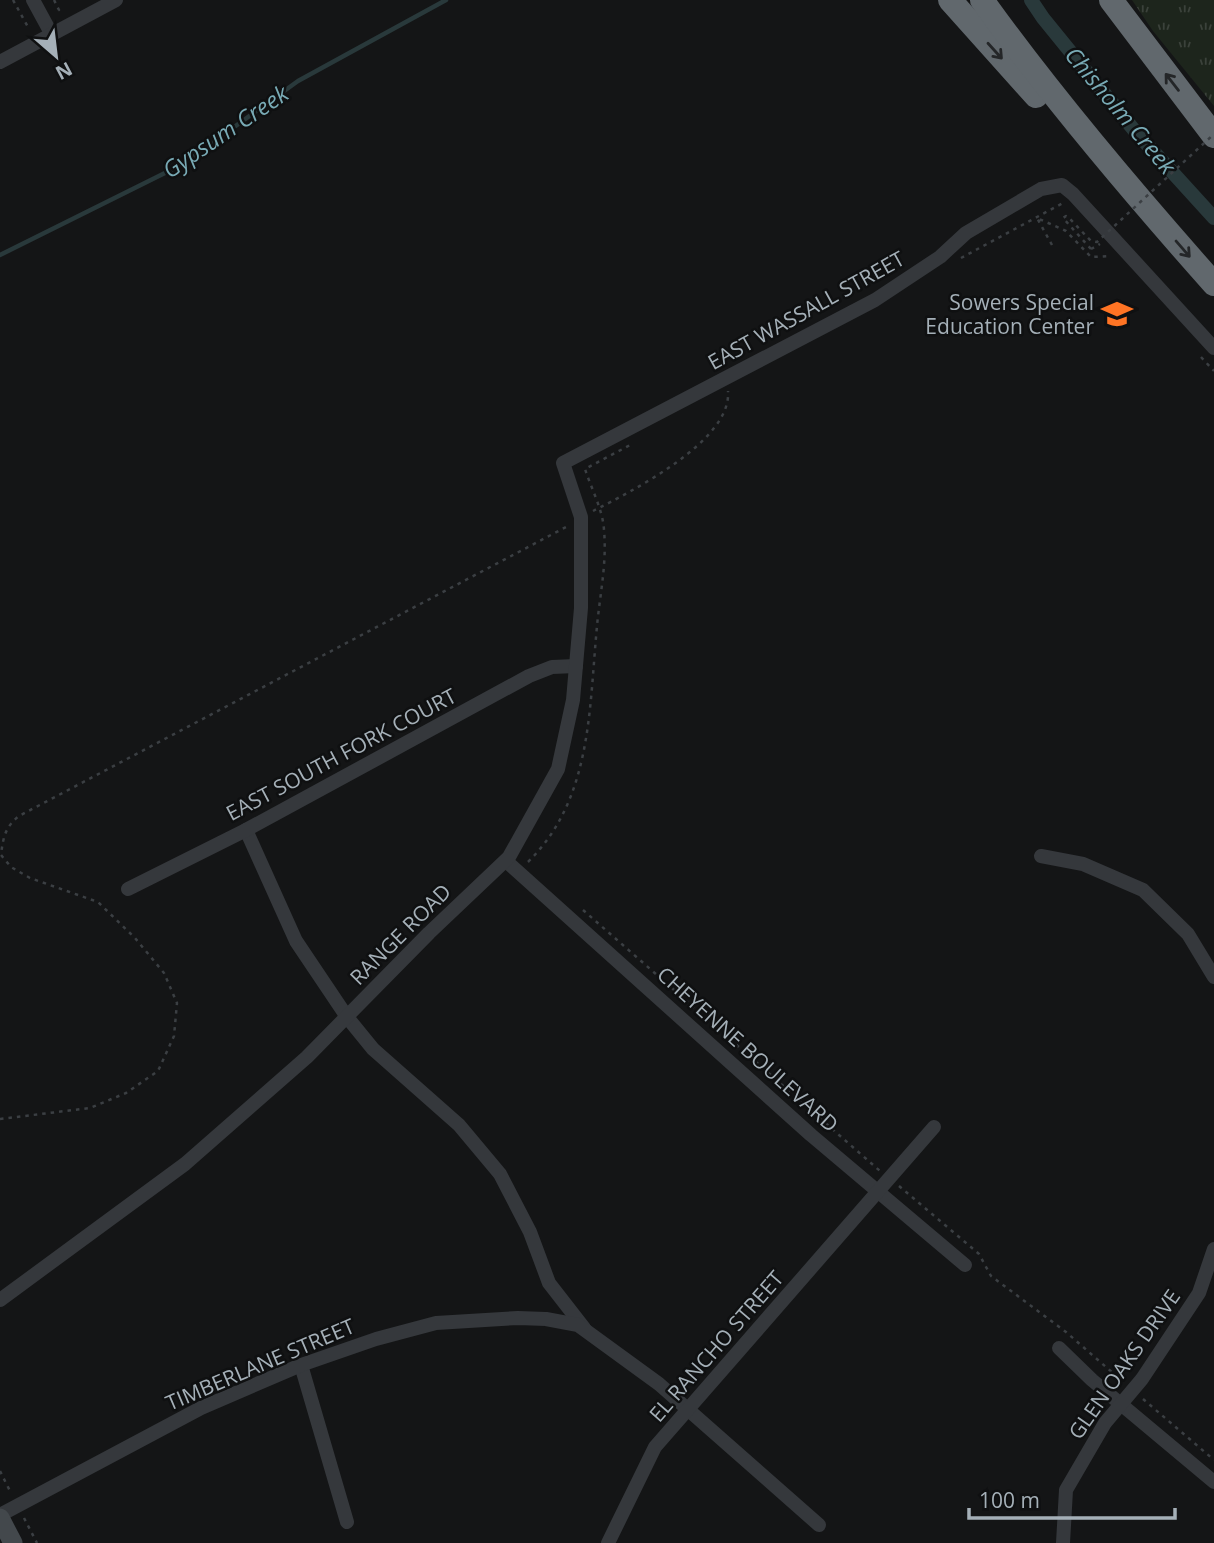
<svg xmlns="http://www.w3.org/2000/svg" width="1214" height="1543" viewBox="0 0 1214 1543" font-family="'Open Sans',sans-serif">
<defs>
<pattern id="grass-tufts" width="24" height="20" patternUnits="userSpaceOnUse" patternTransform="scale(1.75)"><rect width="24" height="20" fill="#1d251c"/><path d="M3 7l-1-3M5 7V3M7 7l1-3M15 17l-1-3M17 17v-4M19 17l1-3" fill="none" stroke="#3b423b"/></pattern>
</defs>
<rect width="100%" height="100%" fill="#141516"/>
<path fill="url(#grass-tufts)" d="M1132,0H1214V106L1153,31Z"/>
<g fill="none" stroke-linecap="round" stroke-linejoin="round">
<path stroke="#29393b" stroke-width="4.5" d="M0,255L183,164L298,81L446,0"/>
<path stroke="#29393b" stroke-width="14" d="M1031,0L1043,18L1134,130L1214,218"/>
<g stroke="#3b3f43" stroke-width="2.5" stroke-dasharray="3.5 5" stroke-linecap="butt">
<path d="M13,0L28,27L31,26"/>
<path d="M54,0L59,10L55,12"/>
<path d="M1052,245L1037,218L1066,231L1091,257L1110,256"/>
<path d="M1091,249L1100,244"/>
<path d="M961,258L1063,203"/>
<path d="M1201,357L1214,371"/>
<path d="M593,511C632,491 732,441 728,391"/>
<path d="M528,862C592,799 589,710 597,626C600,594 607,563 604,530C603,510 591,488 585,469L632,444"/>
<path d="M583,910L880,1171"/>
<path d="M0,1119L90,1108L126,1093L158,1071L174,1036L177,1003L164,973L135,938L98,902L30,878L11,867L1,855C3,838 5,827 19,816L566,527"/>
<path d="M899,1186L979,1254L991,1276L1066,1332L1122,1381"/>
<path d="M1143,1399L1214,1460"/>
<path d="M0,1471L11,1493"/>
<path d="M24,1518L37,1543"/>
</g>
<g stroke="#35383c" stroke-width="14">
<path d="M33,0L52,35"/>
<path d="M0,62L116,0"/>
<path d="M246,830L296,941L347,1017L373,1049L459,1125L500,1174L530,1232L549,1283L584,1328"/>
<path d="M1041,856L1083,864L1143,890L1188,934L1214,977"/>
<path d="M506,861L811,1135L965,1265"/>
<path d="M128,889L246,830L529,676L552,667L576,666"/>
<path d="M0,1300L185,1164L307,1057L429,933L509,857L558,769L573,700L581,608V517L563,463L875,300L940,257L966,233L1041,189L1062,185L1073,194L1214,348"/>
<path d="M1059,1348L1092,1380L1214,1482"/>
<path d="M301,1365L347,1522"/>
<path d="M0,1515L201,1408L301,1365L376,1339L436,1323L518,1318L546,1319L578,1325L659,1384L819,1525"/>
<path d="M608,1543L655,1447L934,1127"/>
<path d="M1063,1543L1066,1490L1105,1423L1142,1379L1199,1293L1214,1249"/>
</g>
<path stroke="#43484c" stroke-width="19" d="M0,1518L13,1543"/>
<g stroke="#61686d" stroke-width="24">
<path d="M950,0L1036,96"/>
<path d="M982,0C1053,99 1133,193 1214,284"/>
<path d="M1111,0L1214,136"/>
</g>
<path stroke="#3b3f43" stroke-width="2.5" stroke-dasharray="3.5 5" stroke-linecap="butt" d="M1091,249L1063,218L1066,216L1070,219L1091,241L1097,242L1214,134"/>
</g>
<defs><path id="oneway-shaft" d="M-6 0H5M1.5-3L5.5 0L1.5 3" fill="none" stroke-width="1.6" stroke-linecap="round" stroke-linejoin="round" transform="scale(1.75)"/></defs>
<g stroke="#242628">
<use href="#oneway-shaft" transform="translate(995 51) rotate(48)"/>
<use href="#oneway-shaft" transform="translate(1172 82) rotate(-128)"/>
<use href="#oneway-shaft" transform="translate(1183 249) rotate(49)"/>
</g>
<defs>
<symbol id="school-bare" viewBox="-9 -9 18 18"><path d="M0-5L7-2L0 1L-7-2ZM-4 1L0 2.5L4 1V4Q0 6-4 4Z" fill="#ff7424" stroke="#0f1011" stroke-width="2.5" paint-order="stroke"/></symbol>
</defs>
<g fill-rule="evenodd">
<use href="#school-bare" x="1095" y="292" width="44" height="44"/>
</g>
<g text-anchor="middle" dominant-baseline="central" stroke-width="5" stroke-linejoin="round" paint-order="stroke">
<g font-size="21" fill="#a5b0b8" stroke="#0f1011" text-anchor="end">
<text x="1094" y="302">Sowers Special<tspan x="1094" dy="24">Education Center</tspan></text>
</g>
<g font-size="21" fill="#a5b0b8" stroke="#0f1011">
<text transform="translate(806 310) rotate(-29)">EAST WASSALL STREET</text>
<text transform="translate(341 754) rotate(-28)">EAST SOUTH FORK COURT</text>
<text transform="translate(400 934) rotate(-45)">RANGE ROAD</text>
<text transform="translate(748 1049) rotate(42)">CHEYENNE BOULEVARD</text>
<text transform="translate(716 1346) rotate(-49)">EL RANCHO STREET</text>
<text transform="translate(260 1364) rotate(-23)">TIMBERLANE STREET</text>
<text transform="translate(1124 1364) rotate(-55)">GLEN OAKS DRIVE</text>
</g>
<g font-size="23" font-style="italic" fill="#79abb6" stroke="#0f1011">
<text transform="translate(1121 110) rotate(50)">Chisholm Creek</text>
<text transform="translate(225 131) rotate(-34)">Gypsum Creek</text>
</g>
</g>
<g transform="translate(56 56) rotate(152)" stroke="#0f1011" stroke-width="5" paint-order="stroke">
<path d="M0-5L12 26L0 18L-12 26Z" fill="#a5b0b8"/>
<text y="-10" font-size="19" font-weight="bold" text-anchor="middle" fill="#a5b0b8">N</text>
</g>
<path d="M969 1508v10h206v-10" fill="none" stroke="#a5b0b8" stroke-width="3.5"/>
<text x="979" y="1508" font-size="21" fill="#a5b0b8" stroke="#0f1011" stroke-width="5" paint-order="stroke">100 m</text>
</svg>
